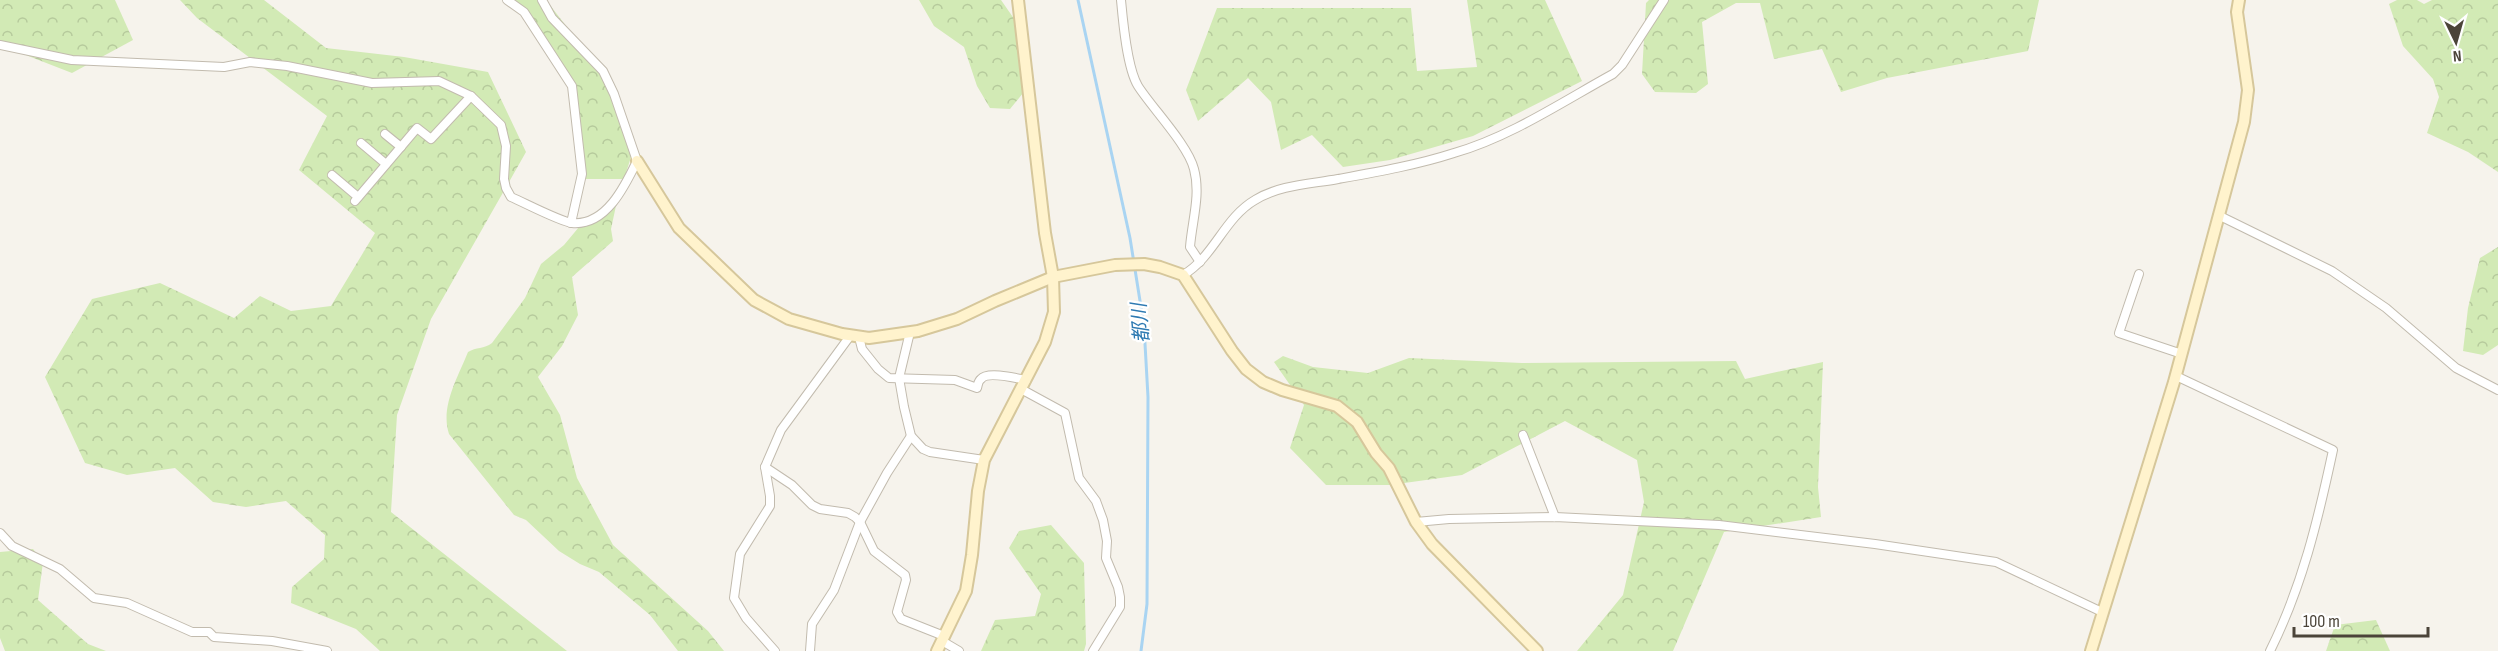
<svg xmlns="http://www.w3.org/2000/svg" width="2498" height="651" viewBox="0 0 2498 651" font-family="'Sofia Sans Condensed','Noto Sans JP',sans-serif">
<defs>
<pattern id="forest-crowns" width="20" height="18" patternUnits="userSpaceOnUse" patternTransform="scale(1.5)"><rect width="20" height="18" fill="#d2eab5"/><path d="M2 6a3 3 0 1 1 6 0M12 15a3 3 0 1 1 6 0" fill="none" stroke="#b6ca9c"/></pattern>
</defs>
<rect width="100%" height="100%" fill="#f6f3ec"/>
<g fill="url(#forest-crowns)">
<path d="M0,0H115L133,40L72,73L0,45Z"/>
<path d="M180,0H264L326,48L404,57L488,72L526,152L431,319L397,415L391,512L567,651H380L356,629L291,603L292,587L324,559L325,535L286,501L246,507L213,502L175,468L127,475L85,463L45,377L92,299L160,283L234,318L260,296L291,311L331,306L375,233L299,170L327,116L197,18Z"/>
<path d="M511,0H546L604,75L631,157L624,179H586L573,81L525,10Z"/>
<path d="M919,0H1001L1017,23L1028,87L1010,109L990,108L977,86L964,47L934,26Z"/>
<path d="M1467,0H1545L1582,81L1473,136L1390,160L1343,167L1312,135L1281,150L1271,102L1248,78L1198,121L1186,90L1217,8H1411L1417,71L1477,67Z"/>
<path d="M1649,0H2039L2028,51L1887,78L1841,92L1822,49L1774,59L1760,3H1736L1702,22L1708,84L1696,93L1655,92L1642,74L1646,3Z"/>
<path d="M2397,0H2417L2424,4L2432,0H2498V172L2468,152L2427,133L2439,97L2433,79L2403,46L2389,4Z"/>
<path d="M617,201L611,229L613,241L572,277L578,315L562,346L538,377L560,415L577,478L613,545L708,631L724,651H678L650,615L599,572L580,564L559,551L526,520L514,515L449,434C440,407 458,377 468,352C476,347 484,349 492,343L525,298L541,264L564,245L579,227L592,221Z"/>
<path d="M2498,247V345L2483,355L2463,351L2468,308L2480,258Z"/>
<path d="M1283,356L1313,367L1368,373L1409,358L1522,363L1736,361L1745,379L1823,362L1818,487L1821,517L1724,532L1673,651H1577L1623,595L1644,502L1637,460L1565,421L1462,475L1390,485H1326L1290,448L1304,405L1274,362Z"/>
<path d="M1051,525L1084,563L1086,644L1084,651H981L995,620L1035,616L1041,594L1009,548L1019,531Z"/>
<path d="M33,549L43,562L38,600L88,644L106,651H5L0,638V552Z"/>
<path d="M2376,620L2390,651H2326L2335,625Z"/>
</g>
<g fill="none" stroke-linecap="round" stroke-linejoin="round">
<path stroke="#a9d4f2" stroke-width="3" d="M1078,0L1130,238L1144,326L1148,397L1147,604L1141,651"/>
<defs>
<g id="street">
<path d="M507,0L524,12L572,86L582,174L571,223"/>
<path d="M1121,0C1123,22 1127,68 1138,86C1152,108 1188,145 1194,169C1201,195 1192,221 1190,247L1200,262"/>
<path d="M0,45L72,60L224,67L250,62L287,66L372,83L439,81L471,96L501,125L506,146L504,179L506,188L511,197C525,203 559,221 572,223C606,226 625,186 637,161L614,94L603,71L552,18L542,0"/>
<path d="M385,134L401,147"/>
<path d="M361,143L386,164"/>
<path d="M332,175L358,197"/>
<path d="M355,201L417,128L431,139L471,96"/>
<path d="M2220,216L2332,271L2386,308L2456,368L2498,390"/>
<path d="M2139,274L2119,333L2182,354"/>
<path d="M1183,275C1214,257 1224,218 1255,200C1279,185 1311,184 1338,179C1377,172 1417,165 1454,153C1510,137 1562,102 1613,74L1622,65L1664,0"/>
<path d="M910,332L899,378L904,407L911,436L923,449L930,452L984,460"/>
<path d="M859,337L862,349L878,369L889,378L955,380L977,388C978,385 978,381 981,379C987,371 1016,378 1026,380"/>
<path d="M2176,376L2333,450C2318,520 2302,587 2270,651"/>
<path d="M1021,389L1065,413L1079,478L1096,501L1103,520L1107,541L1106,558L1118,587L1120,597V607L1093,651"/>
<path d="M1523,435L1555,517"/>
<path d="M765,467L792,485L812,505L820,509L848,513L855,517L860,522L874,551L905,575L906,580L897,612L901,619L944,636"/>
<path d="M1416,522L1449,519L1555,517L1719,525L1875,544L1996,562L2102,612"/>
<path d="M0,533L12,546L60,569L94,598L127,603L192,632H209L214,637L272,641L327,651"/>
<path d="M942,641L959,651"/>
<path d="M775,651L746,618L734,598L740,554L770,506V496L765,467L781,430L850,336"/>
<path d="M810,651L812,624L834,590L860,522L887,473L911,436"/>
</g>
<g id="secondary">
<path d="M637,161L679,228L754,300L789,319L842,334L869,338L918,331L957,319L995,301L1053,277L1115,265L1144,264L1160,267L1183,275L1232,351L1246,369L1263,382L1282,390L1337,406L1357,422L1376,453L1389,468L1416,522L1432,544L1537,651"/>
<path d="M937,651L966,591L972,555L978,491L984,460L1045,342L1054,312L1053,277L1045,233L1018,0"/>
<path d="M2091,651L2174,382L2244,122L2248,90L2237,12L2239,0"/>
</g>
</defs>
<use href="#street" stroke="#c2bbae" stroke-width="10"/>
<use href="#secondary" stroke="#d6c79b" stroke-width="14"/>
<use href="#street" stroke="#fff" stroke-width="8"/>
<use href="#secondary" stroke="#fff3cd" stroke-width="10"/>
</g>
<g text-anchor="middle" dominant-baseline="central" stroke-width="4.5" stroke-linejoin="round" paint-order="stroke">
<g font-size="20" font-style="italic" fill="#2e7ab2" stroke="#fff">
<text transform="translate(1141 323) rotate(-95)">都川</text>
</g>
</g>
<g transform="translate(2456 42) rotate(175)" stroke="#ffffff" stroke-width="4.5" paint-order="stroke">
<path d="M0-4.5L10 22L0 15L-10 22Z" fill="#4b4439"/>
<text y="-9" font-size="16" font-weight="bold" text-anchor="middle" fill="#4b4439">N</text>
</g>
<path d="M2294 627v9h134v-9" fill="none" stroke="#4b4439" stroke-width="3"/>
<text x="2303" y="627" font-size="18" fill="#4b4439" stroke="#ffffff" stroke-width="4.5" paint-order="stroke">100 m</text>
</svg>
